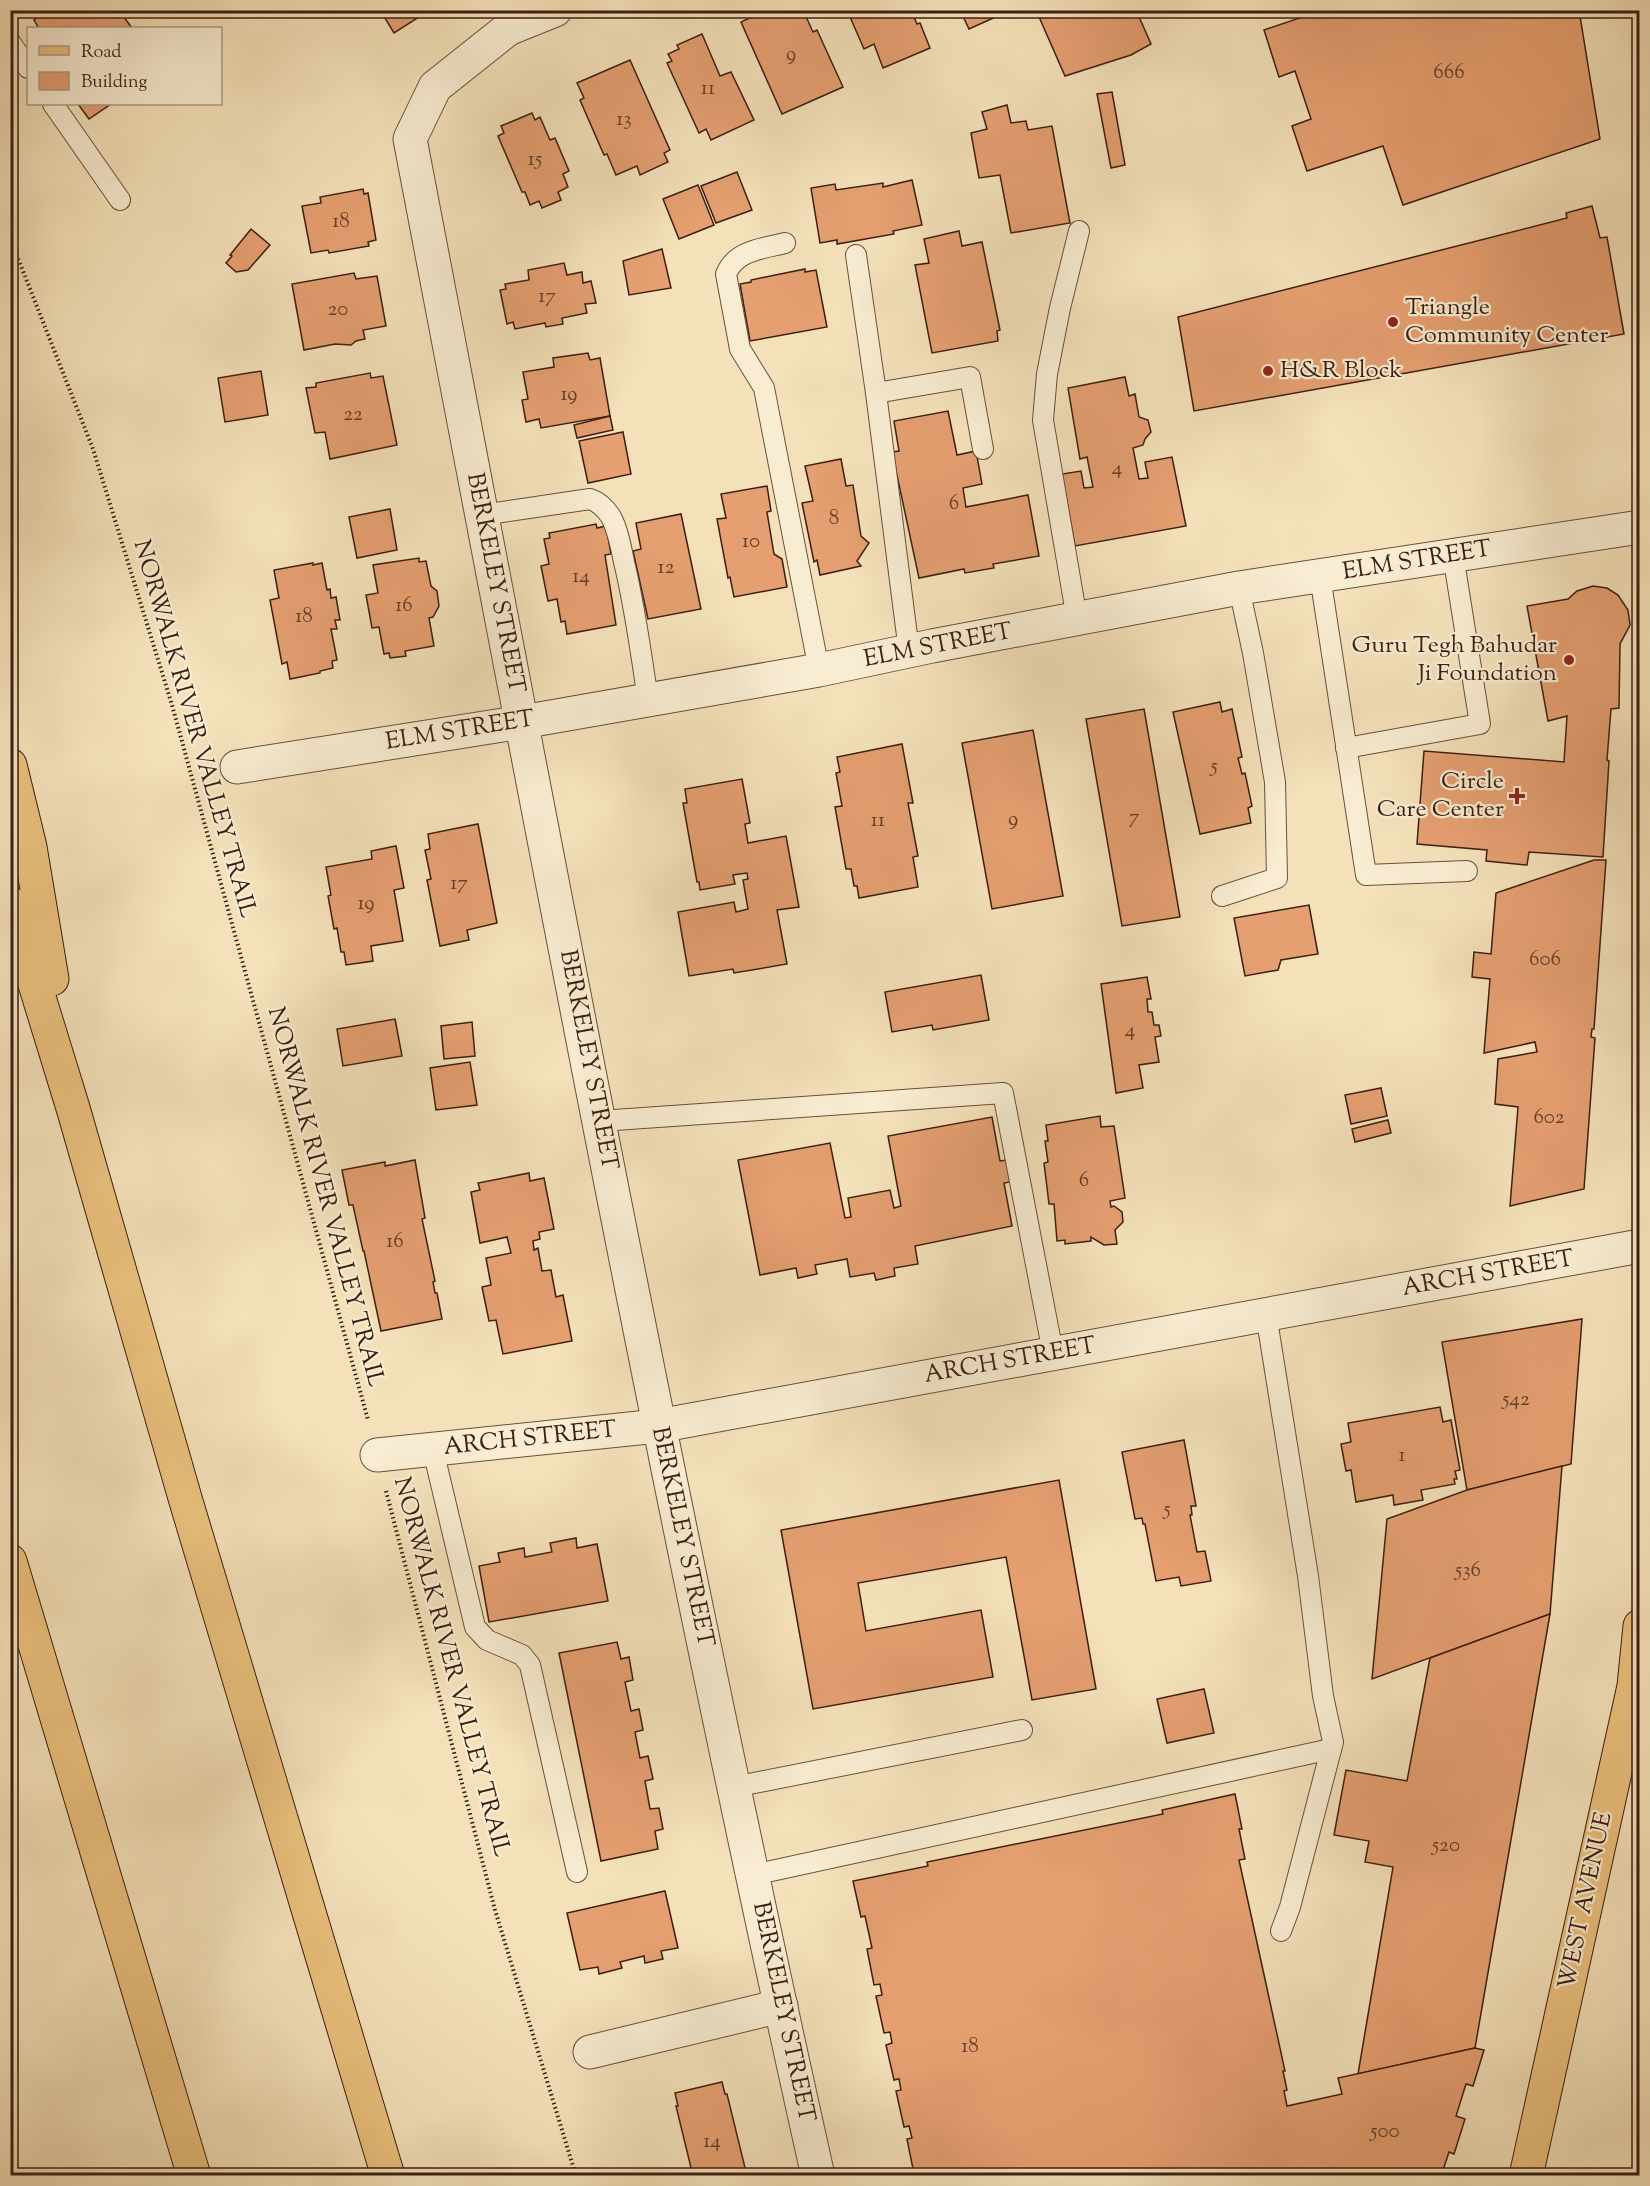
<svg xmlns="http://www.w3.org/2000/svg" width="1650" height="2186" viewBox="0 0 1650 2186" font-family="'Sorts Mill Goudy',serif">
<rect width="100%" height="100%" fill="#f4e1ba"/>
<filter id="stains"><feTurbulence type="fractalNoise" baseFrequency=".00333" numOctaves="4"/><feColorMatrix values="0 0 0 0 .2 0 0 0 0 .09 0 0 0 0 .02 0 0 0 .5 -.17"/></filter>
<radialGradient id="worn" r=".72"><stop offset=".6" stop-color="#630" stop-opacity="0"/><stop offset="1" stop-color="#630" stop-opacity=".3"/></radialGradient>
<g fill="#e59f71" stroke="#3c1e10" stroke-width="1.5">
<path d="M48,10H110L115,17L121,13L132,28H36L38,27L34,20Z"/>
<path d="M204,10H217L208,16Z"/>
<path d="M380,10H430L394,33Z"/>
<path d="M766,10H803L813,32L817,30L843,87L782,114L741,22Z"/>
<path d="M847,10H911L917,24L920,23L930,48L883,68L874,44L864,49Z"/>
<path d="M944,10H958L946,16Z"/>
<path d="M960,10H1011L969,29Z"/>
<path d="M1036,10H1136L1151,44L1131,55L1065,76Z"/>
<path d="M1323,10H1579L1600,139L1403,205L1383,146L1307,171L1292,126L1311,119L1295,71L1279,77L1264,30Z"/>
<path d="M702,34L720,76L731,72L754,120L711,140L706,129L699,133L667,63L672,61L668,54L679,49L677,45Z"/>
<path d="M630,60L670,150L664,153L668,162L640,175L637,166L616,175L607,154L604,155L580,100L584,98L577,83Z"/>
<path d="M1112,92L1125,165L1111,168L1097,94Z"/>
<path d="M78,104H111L89,119Z"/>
<path d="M1007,105L1011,123L1026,121L1028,130L1052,126L1070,223L1011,233L1000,175L979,178L971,133L987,129L982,112Z"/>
<path d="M532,113L535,120L540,117L550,140L555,138L569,171L563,174L568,187L558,192L561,200L542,208L539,201L530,205L525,192H522L498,136L504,133L501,126Z"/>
<path d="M737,172L752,210L716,223L701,186Z"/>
<path d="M912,180L922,225L893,231L894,234L837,244V240L820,243L811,188L835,184L836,190L883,183V187Z"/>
<path d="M698,185L714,225L679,239L663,199Z"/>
<path d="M363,189L364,194L368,193L376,240L368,242L369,246L329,253L328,250L311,253L302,206L321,203L320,197Z"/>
<path d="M1592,206L1600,238L1607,237L1624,334L1194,411L1178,317L1567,218L1566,213Z"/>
<path d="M251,229L270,245L248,270L236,272L226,263L232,256L230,255Z"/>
<path d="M959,231L962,246L982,242L1000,330L997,331L998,341L932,353L915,265L929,263L924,239Z"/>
<path d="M662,249L671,288L629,295L623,261Z"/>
<path d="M564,263L567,275L582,272L583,283L591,281L596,303L585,304L587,313L562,318L563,324L546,327L545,323L515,329L513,322L507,324L500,290L506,289L505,284L529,280L528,270Z"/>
<path d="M805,269V272L816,270L827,327L750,341L740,284L751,282V280Z"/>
<path d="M354,273L356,279L377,276L386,326L363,330L365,339L356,341L351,345L335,344L304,350L292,284Z"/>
<path d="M588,353L590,360L600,358L610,416L541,428L539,419L526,422L522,400L528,399L523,372L554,367L553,358Z"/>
<path d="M261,371L268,415L225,422L218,378Z"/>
<path d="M370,373L371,378L383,376L397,445L330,459L325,432L315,433L306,388L316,387V383Z"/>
<path d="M1125,377L1129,396L1135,394L1139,417L1148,420L1151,432L1145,439L1143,445L1133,448L1139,479L1148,478L1145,462L1172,457L1186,526L1075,546L1062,474L1081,471L1084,488L1093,487L1087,457L1080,459L1068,388Z"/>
<path d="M948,411L957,455L976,451L982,484L963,488L966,507L1028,495L1039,556L993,564L994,568L965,573L964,569L919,578L892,452L899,451L894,421Z"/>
<path d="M610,416L613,430L577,438L574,425Z"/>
<path d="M623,432L631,474L588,483L579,441Z"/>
<path d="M841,459L846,486L853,485L861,536L869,543L857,561L861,566L820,575L817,560L814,562L802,503L813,501L805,466Z"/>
<path d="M767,486L771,511L767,512L774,554L782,559L787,587L734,597L730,577L728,578L717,519L726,518L721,494Z"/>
<path d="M390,509L397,550L357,558L349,517Z"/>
<path d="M681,514L701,609L648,619L633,551L641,549L636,523Z"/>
<path d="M596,524L597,528L606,526L611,554L605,555L616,625L567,634L565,621L561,622L557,599L548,601L541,566L549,564L544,539L550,538L549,533Z"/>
<path d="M419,558V562L426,561L431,586L437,591L439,606L433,617L429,618L434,646L405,651L406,656L390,658L389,653L384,654L379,627L372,628L366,595L378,593L373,565Z"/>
<path d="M313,563V565L322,563L327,590L330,589L331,598L336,597L340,620H335L337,629H331L337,660L332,661L333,668L320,671V673L290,679L287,662L282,664L270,600L279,598L274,570Z"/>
<path d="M1593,586L1607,588L1618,595L1628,610L1630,625L1620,644L1619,708L1611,709L1607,760L1609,761L1603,857L1529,852L1527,865L1486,861L1487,850L1417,844L1424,751L1564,762L1567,716L1548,721L1527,606L1568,599L1577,591Z"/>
<path d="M1220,702L1222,712L1232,709L1242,757L1238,758L1242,774L1245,773L1252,806L1248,808L1251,823L1200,834L1173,712Z"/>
<path d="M1144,709L1180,917L1122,926L1086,719Z"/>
<path d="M1033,730L1063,896L992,909L962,743Z"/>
<path d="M902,744L913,803H908L918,856L913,857L918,887L859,898L857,886H854L851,869H846L835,807L842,806L836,773L840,772L837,757Z"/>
<path d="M742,779L750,823L745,824L748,843L786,836L799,907L777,910L787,964L734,973L733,969L689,976L678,912L734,902L736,912L748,909L743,880L748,879L747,873L733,875L735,884L700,890L699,882H697L683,803H687L685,789Z"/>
<path d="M478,824L497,923L467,930L469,940L440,946L427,880L431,879L425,850L430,849L428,834Z"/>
<path d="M396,846L404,888L394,890L403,941L371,946L373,961L346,965L344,952H341L337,928L334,929L328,896L331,895L326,867L372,859L371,851Z"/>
<path d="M1594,860H1606L1594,1029H1592L1591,1037L1595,1038L1584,1189L1510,1206L1518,1107L1495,1104L1498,1059L1537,1052L1535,1042L1484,1053L1490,979L1472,977L1474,952L1491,954L1496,893Z"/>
<path d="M1309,905L1318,954L1281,960L1278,970L1245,976L1234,918Z"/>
<path d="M981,975L989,1020L933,1030L932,1025L892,1032L885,992Z"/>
<path d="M1147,977L1151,999H1147L1148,1012H1152L1154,1025H1159L1161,1036L1155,1037L1159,1062L1139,1065L1143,1088L1116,1093L1101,984Z"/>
<path d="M395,1019L402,1056L343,1066L337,1029Z"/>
<path d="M472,1022L475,1056L444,1059L441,1026Z"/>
<path d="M470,1062L477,1105L436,1110L430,1068Z"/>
<path d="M1381,1088L1387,1116L1351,1124L1345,1095Z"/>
<path d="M1100,1116L1101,1127L1114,1126L1125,1198L1110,1201L1111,1207L1114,1206L1122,1212L1123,1222L1115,1230L1117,1244L1104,1245L1091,1237V1241L1065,1244V1240L1057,1241L1054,1204H1049L1044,1163L1048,1162L1045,1141H1048L1046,1125Z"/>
<path d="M992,1117L1000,1161L1006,1160L1010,1182L1004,1183L1012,1226L915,1246L918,1264L894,1268L895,1276L876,1280L874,1273L850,1277L847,1259L815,1265L817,1274L798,1278L796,1268L760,1275L738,1160L830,1143L845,1218L851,1217L848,1198L890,1190L894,1208L901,1206L888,1136Z"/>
<path d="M1388,1120L1391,1133L1355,1142L1352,1129Z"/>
<path d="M415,1160L425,1218L422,1219L435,1281L433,1282L435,1293H437L442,1319L381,1331L364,1251H363L353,1205H349L342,1170L385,1162V1166Z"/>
<path d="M529,1173L530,1181L544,1178L554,1229L539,1232L540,1239L533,1241L534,1250L538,1248L542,1271L551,1270L556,1297L563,1295L572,1341L503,1354L496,1320L489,1321L482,1287L491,1285L486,1258L511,1253L507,1237L480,1243L471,1192L480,1190L478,1183Z"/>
<path d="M1582,1319L1571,1464L1467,1490L1442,1342Z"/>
<path d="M1440,1407L1443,1422L1451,1420L1460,1470L1455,1471L1457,1479H1454L1455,1484L1421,1490L1423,1500L1394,1505L1393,1495L1356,1502L1351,1470L1346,1471L1341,1444L1351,1442L1348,1423Z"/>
<path d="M1184,1440L1196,1506H1191L1192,1515H1190L1197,1552L1205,1551L1211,1581L1181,1586L1179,1577L1156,1581L1145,1524H1143L1142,1518L1135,1519L1122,1452Z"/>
<path d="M1562,1466L1550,1614L1372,1679L1387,1519L1467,1490Z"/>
<path d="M1059,1480L1096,1689L1032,1700L1006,1557L858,1583L866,1631L981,1610L993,1677L813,1709L781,1530Z"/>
<path d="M576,1538L577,1548L597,1544L608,1601L489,1622L479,1566L500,1562L498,1553L524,1548L525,1557L552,1552L550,1543Z"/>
<path d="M1550,1614L1475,2048L1358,2074L1393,1867L1365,1862L1369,1841L1334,1835L1346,1770L1407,1781L1430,1658Z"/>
<path d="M617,1642L621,1659L629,1657L633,1680L625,1682L631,1711L639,1709L643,1730L635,1732L640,1758L648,1756L653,1779L645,1781L650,1809L659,1808L663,1829L655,1831L658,1849L601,1861L559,1653Z"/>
<path d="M1204,1689L1214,1733L1167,1743L1157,1699Z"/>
<path d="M1235,1794L1242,1829H1239L1245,1859L1239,1860L1285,2071H1283L1287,2090L1284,2091L1287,2106L1342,2094L1338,2078L1475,2048L1484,2050L1473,2086L1466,2084L1456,2116L1465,2119L1454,2154L1449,2152L1441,2176L914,2174L907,2139L912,2138L909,2126L904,2127L896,2091L901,2090L899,2079L894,2080L886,2045L892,2043L890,2032L884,2033L876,1996L882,1995L880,1984L874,1985L867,1949L872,1948L865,1916L861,1917L853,1881L928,1866L927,1862L1163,1814L1162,1810Z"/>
<path d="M665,1891L678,1948L661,1951L663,1959L645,1963L644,1956L620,1962L622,1968L599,1974L598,1967L580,1970L567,1913Z"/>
<path d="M722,2082L725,2094H727L747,2176H693L676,2106H678L675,2093Z"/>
</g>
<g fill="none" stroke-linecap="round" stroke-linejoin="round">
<defs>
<g id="service">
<path d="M10,42L28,68"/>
<path d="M53,104L120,200"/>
<path d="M785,243C762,249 736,250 726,274L740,349L764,388L819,670"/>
<path d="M856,255L876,393"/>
<path d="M482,515L590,499C599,502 606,509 611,517C618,530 621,547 624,562C635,607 641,653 648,700"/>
<path d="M1320,576L1366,875L1467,871"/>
<path d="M1077,619L1043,420L1047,374L1060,308L1079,231"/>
<path d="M909,651L876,393L970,377L983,449"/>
<path d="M1346,748L1480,724L1453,555"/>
<path d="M1222,896L1277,878L1275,782L1253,653L1239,588"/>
<path d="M600,1121L1003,1093L1053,1353"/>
<path d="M1266,1314L1308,1576L1323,1696L1333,1742L1290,1907L1281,1931"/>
<path d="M433,1450L475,1627L487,1640L522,1655L530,1665L577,1872"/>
<path d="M734,1787L1022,1730"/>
<path d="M753,1875L1331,1749"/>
</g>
<g id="minor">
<path d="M555,10L508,29L435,87L410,139C540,819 667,1500 818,2176"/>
<path d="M237,767L522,722L819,670L932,646L1239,588L1640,527"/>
<path d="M377,1455L658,1426L1640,1246"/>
<path d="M590,2052L781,2006"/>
</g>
<path id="primary" d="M1526,2176L1634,1686L1640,1626"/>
<g id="motorway">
<path d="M10,765L30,847L52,979"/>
<path d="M10,903L73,1108L185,1498L388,2176"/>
<path d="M10,1561L194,2176"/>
</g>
</defs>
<use href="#service" stroke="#6a4f3a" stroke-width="22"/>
<use href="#minor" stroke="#6a4f3a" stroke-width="35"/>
<use href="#primary" stroke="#3c1e10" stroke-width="35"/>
<use href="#motorway" stroke="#3c1e10" stroke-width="35"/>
<g stroke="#3c1e10" stroke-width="4" stroke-dasharray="1.5 3" stroke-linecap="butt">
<path d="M10,238L93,449L172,705L368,1420"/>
<path d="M386,1491L495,1910L576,2176"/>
</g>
<use href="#service" stroke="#f8ecd2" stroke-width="20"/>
<use href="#minor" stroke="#f8ecd2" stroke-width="33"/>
<use href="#primary" stroke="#eac07d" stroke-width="33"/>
<use href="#motorway" stroke="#eac07d" stroke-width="33"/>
</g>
<g fill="#8f2418" stroke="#f8ecd2" stroke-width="2">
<circle cx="1393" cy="322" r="6"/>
<circle cx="1268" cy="371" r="6"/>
<circle cx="1569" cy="660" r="6"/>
<path d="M1514 787h6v6h6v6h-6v6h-6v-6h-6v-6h6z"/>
</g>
<g text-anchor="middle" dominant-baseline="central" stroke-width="4.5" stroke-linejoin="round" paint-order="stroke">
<g font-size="21" fill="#663e28">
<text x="791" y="55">9</text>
<text x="1449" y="73">666</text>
<text x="708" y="89">11</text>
<text x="624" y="120">13</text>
<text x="535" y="160">15</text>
<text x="341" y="222">18</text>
<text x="547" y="297">17</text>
<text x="338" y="310">20</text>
<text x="569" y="395">19</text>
<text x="353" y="415">22</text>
<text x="1117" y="469">4</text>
<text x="954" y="504">6</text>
<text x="834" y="519">8</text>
<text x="751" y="542">10</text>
<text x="666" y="568">12</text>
<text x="581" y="577">14</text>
<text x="404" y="606">16</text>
<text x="304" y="617">18</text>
<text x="1214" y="767">5</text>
<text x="1134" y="818">7</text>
<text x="1013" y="820">9</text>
<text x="878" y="821">11</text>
<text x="459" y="884">17</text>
<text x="366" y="904">19</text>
<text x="1545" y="960">606</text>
<text x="1130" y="1031">4</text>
<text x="1549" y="1118">602</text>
<text x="1084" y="1181">6</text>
<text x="395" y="1242">16</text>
<text x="1516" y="1400">542</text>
<text x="1402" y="1456">1</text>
<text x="1167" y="1510">5</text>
<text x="1468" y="1571">536</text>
<text x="1446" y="1846">520</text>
<text x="970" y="2047">18</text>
<text x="1385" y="2132">500</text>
<text x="712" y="2142">14</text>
</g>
<g font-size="24" fill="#3c1e10" stroke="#f8ecd2" text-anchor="start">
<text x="1405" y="308">Triangle<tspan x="1405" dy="28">Community Center</tspan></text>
<text x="1280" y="371">H&amp;R Block</text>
<text x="1557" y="646" text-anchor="end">Guru Tegh Bahudar<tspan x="1557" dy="28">Ji Foundation</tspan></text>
<text x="1504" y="782" text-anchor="end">Circle<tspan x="1504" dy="28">Care Center</tspan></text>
</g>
<g font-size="24" fill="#3c1e10" stroke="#f8ecd2">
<text transform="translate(1417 561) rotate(-9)">ELM STREET</text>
<text transform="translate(495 583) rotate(79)">BERKELEY STREET</text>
<text transform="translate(938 646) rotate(-11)">ELM STREET</text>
<text transform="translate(194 729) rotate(74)">NORWALK RIVER VALLEY TRAIL</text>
<text transform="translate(460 731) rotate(-9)">ELM STREET</text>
<text transform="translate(588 1060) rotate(79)">BERKELEY STREET</text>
<text transform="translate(325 1197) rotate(75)">NORWALK RIVER VALLEY TRAIL</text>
<text transform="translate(1488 1274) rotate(-10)">ARCH STREET</text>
<text transform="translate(1010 1361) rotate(-10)">ARCH STREET</text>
<text transform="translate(530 1439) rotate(-6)">ARCH STREET</text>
<text transform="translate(682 1537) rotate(78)">BERKELEY STREET</text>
<text transform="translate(451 1667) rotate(75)">NORWALK RIVER VALLEY TRAIL</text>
<text transform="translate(1586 1901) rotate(-78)">WEST AVENUE</text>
<text transform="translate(783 2012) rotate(78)">BERKELEY STREET</text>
</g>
</g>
<rect width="1650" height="2186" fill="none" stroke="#f4e1ba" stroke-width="36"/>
<rect x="12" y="12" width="1626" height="2162" fill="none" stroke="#3c1e10" stroke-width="3"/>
<rect x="18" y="18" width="1614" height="2150" fill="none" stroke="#3c1e10" stroke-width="1.5"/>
<rect x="27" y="27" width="195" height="78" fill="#f8ecd2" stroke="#ad9a84" stroke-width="1.5"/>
<rect x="39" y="46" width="30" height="9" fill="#eac07d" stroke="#ad9a84" stroke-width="1.5"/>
<text x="81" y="57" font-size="18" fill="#3c1e10">Road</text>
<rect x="39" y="72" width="30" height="18" fill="#e59f71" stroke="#ad9a84" stroke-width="1.5"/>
<text x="81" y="87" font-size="18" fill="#3c1e10">Building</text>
<rect width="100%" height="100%" filter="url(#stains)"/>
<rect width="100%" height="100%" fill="url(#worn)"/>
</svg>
